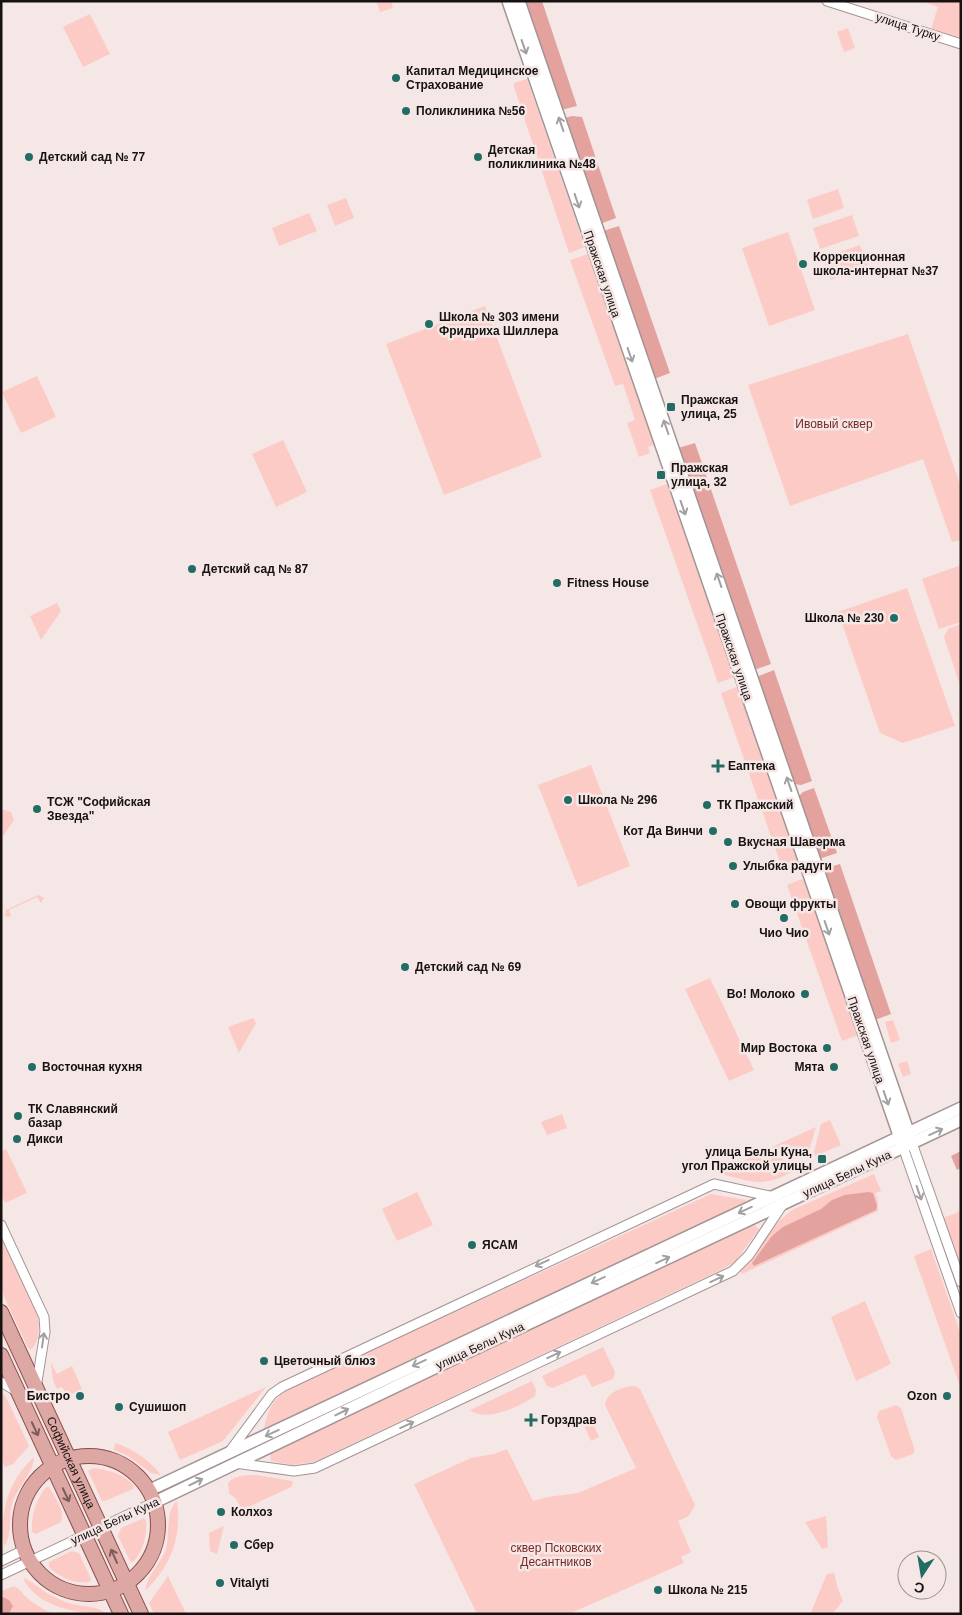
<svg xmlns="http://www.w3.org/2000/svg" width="962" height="1615" viewBox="0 0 962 1615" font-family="Arial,sans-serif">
<rect width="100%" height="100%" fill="#f5e7e5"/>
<g fill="#fdcbc6">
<path d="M376,1H391L393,8L380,12Z"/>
<path d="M922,1H961V38L931,29L938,7Z"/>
<path d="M90,14L110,54L83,67L63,27Z"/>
<path d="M848,28L855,48L844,52L837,32Z"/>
<path d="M527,79L585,247L569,253L514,87V83Z"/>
<path d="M838,189L844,208L813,219L807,200Z"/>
<path d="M346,198L354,218L335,226L327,205Z"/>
<path d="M309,213L317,231L279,246L272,228Z"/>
<path d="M852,215L859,236L820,249L813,228Z"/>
<path d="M788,232L815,310L769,326L742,248Z"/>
<path d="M860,245L868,267L831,280L823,258Z"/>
<path d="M588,254L654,445L648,447L650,453L639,457L627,423L635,420L623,384L615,386L570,260Z"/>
<path d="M485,306L542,457L444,495L386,344Z"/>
<path d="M908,334L961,487V540L952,542L923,459L790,506L748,385Z"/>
<path d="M37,376L56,417L21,433L2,392Z"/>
<path d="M283,440L307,492L276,507L252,454Z"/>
<path d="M667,484L734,677L718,683L650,490Z"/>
<path d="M961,565V622L939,629L922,579Z"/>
<path d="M907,588L955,726L903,743L880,733L838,612Z"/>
<path d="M57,603L61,611L41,640L30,616Z"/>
<path d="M961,624V688L944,637L948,629Z"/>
<path d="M737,687L799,866L783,871L721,693Z"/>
<path d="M591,765L630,866L578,887L538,785Z"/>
<path d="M1,809L11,812L14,820L1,839Z"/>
<path d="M802,879L804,881L858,1035L842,1041L787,885Z"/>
<path d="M38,895L44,898L41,903L37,897L9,910L11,916L6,917L5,915L6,910Z"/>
<path d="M710,978L754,1070L729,1081L685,989Z"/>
<path d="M253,1018L256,1023L239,1053L228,1027Z"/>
<path d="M893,1020L900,1040L891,1043L885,1022Z"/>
<path d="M907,1061L911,1074L903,1077L898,1064Z"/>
<path d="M562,1114L567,1128L547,1135L541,1122Z"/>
<path d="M830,1120L841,1145L815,1156L814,1152L821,1124Z"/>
<path d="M816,1127L809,1151L791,1160L772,1147Z"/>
<path d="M6,1149L27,1193L5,1203L1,1194V1152Z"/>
<path d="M766,1150L792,1165L794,1171C763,1188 753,1182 721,1174L719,1173Z"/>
<path d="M874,1174L881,1191L875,1193L878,1201V1211L742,1274L740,1270L779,1221L792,1210Z"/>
<path d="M417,1192L433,1225L397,1241L382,1209Z"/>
<path d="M711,1194L746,1200L744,1204L263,1431C269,1410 270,1401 290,1388Z"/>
<path d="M961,1211V1270L943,1218Z"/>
<path d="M754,1225L759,1229L735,1262L723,1269L314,1462L292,1465L271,1461L270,1452Z"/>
<path d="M1,1238L37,1314C40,1326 40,1339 32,1349H29L27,1346L1,1290Z"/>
<path d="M931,1249L961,1335V1389L914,1256Z"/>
<path d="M865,1301L891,1364L856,1381L831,1317Z"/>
<path d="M603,1347L615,1372L613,1379L592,1387L585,1374L553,1388L547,1386L542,1376Z"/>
<path d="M51,1363L57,1374L72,1366L82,1389L67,1396L62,1387L57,1389L53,1380Z"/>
<path d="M532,1381L536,1390L535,1396C521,1406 485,1423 470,1410Z"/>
<path d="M629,1386H635L640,1389L695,1505L689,1516L678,1521L691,1552L681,1557L684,1563L569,1614H477L414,1484L471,1458L494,1454L507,1449L533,1501L548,1497L578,1493L636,1468L605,1405C607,1392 618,1390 629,1386Z"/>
<path d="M266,1387L223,1441L180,1460L168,1432Z"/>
<path d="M1,1392L6,1397L29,1446L13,1464L5,1467L1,1458Z"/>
<path d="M896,1405L901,1408L915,1451L913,1454L896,1460L891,1456L877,1417L879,1411Z"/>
<path d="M590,1417L599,1437L591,1441L582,1421Z"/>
<path d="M115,1443C133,1448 150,1461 161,1475L151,1473L128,1456L114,1450Z"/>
<path d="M34,1457C34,1473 17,1487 12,1504C8,1517 13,1535 4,1546C0,1511 8,1481 34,1457Z"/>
<path d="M94,1468C109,1470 124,1474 134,1486L133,1489L105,1501H102L88,1471Z"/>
<path d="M256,1475L292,1481L293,1483L291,1487L242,1510L236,1499L229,1493L228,1483C234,1475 246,1475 256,1475Z"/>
<path d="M46,1487H49C54,1496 66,1511 61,1522L36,1534L32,1532C31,1514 36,1501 46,1487Z"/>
<path d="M177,1501C182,1535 172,1565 146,1590C146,1576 161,1564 166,1549C170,1533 165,1512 177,1501Z"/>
<path d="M826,1516L828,1547L822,1549L805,1522Z"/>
<path d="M144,1518L146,1520C147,1536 144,1548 134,1561L132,1562L130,1561L118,1536L121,1528Z"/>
<path d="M224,1526L217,1554L210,1551L209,1533Z"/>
<path d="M72,1551L79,1553L91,1579V1581C77,1586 59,1577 49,1567V1562Z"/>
<path d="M834,1573L838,1589L843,1601L832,1614H814L811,1612L827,1574Z"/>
<path d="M168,1576L186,1614H154L149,1603Z"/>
<path d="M23,1578C35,1582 43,1593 55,1597C62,1601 70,1604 78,1605C88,1607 96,1606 105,1613C77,1614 36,1607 23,1578Z"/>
<path d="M14,1586C20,1589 21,1592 26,1597C34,1604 43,1609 53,1614H1V1591Z"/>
</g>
<g fill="#e3a29d">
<path d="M523,1H542L577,106L561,110Z"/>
<path d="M572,116L582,117L616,218L600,224L564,118Z"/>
<path d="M619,226L670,373L654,379L603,231Z"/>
<path d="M695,443L771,664L754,670L678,448Z"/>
<path d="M774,670L812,781L801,785L793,784L756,677Z"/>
<path d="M814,788L837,853L819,859L798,797L803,792Z"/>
<path d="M840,864L891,1014L875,1020L823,869Z"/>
<path d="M961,1151V1168L957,1170L951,1156Z"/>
<path d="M868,1192L873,1193L877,1206L876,1210L754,1266L752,1263L772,1236L783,1227L821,1209L832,1200L845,1195Z"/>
<path d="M3,1597L9,1600L13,1606L9,1614H1V1598Z"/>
</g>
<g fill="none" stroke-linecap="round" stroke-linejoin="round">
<defs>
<g id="minor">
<path d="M827,1L961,44"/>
<path d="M912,1143L961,1282"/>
<path d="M903,1147L961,1313"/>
<path d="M1,1225L44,1317L45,1332L36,1388"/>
<path d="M1,1382L18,1392"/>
<path d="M230,1451L272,1394L282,1387L714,1184L774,1197"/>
<path d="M235,1463L294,1471L315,1468L733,1271L749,1255L783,1204"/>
<path d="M1,1561L24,1550"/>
<path d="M1,1575L157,1501"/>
</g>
<g id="tertiary">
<path d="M508,1L903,1147"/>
<path d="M519,1L912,1143"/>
<path d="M152,1489L961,1108"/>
<path d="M157,1501L449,1361L961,1120"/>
</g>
<g id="primary">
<path id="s1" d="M1,1312L141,1614"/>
<path d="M1,1355L121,1614"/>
<circle cx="89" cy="1525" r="69"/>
</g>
</defs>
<use href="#minor" stroke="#a19493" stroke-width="11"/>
<use href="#tertiary" stroke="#a19493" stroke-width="14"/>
<use href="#primary" stroke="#894d4a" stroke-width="16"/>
<use href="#minor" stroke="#fff" stroke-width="9"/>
<use href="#tertiary" stroke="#fff" stroke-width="11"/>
<use href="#primary" stroke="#dda7a4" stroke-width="14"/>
</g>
<defs><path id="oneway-shaft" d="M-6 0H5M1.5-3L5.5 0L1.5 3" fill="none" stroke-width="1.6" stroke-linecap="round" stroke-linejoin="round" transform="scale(1.25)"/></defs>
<g stroke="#a2a0a0">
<use href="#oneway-shaft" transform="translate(524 47) rotate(71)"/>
<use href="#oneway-shaft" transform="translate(561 124) rotate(-109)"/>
<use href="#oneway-shaft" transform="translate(577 201) rotate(71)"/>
<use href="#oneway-shaft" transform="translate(630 355) rotate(71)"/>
<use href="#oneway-shaft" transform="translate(666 427) rotate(-109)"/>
<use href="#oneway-shaft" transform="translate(683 508) rotate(71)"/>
<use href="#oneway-shaft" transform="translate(719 580) rotate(-109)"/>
<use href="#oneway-shaft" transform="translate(789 784) rotate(-109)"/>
<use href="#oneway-shaft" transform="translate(827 928) rotate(71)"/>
<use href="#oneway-shaft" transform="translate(886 1098) rotate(71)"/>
<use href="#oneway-shaft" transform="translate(936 1132) rotate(-25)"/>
<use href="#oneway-shaft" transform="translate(919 1193) rotate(71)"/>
<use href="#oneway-shaft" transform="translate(745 1210) rotate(155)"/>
<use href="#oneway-shaft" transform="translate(663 1260) rotate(-25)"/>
<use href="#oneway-shaft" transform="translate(542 1263) rotate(155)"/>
<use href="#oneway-shaft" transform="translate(717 1279) rotate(-25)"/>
<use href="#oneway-shaft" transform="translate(598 1280) rotate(155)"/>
<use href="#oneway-shaft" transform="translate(43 1340) rotate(-82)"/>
<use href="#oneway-shaft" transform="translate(554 1355) rotate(-25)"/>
<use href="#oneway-shaft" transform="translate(419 1363) rotate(155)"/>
<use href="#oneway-shaft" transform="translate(342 1412) rotate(-26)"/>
<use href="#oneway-shaft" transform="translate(407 1425) rotate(-25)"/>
<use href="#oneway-shaft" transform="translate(272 1433) rotate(155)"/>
<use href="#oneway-shaft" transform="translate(196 1482) rotate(-26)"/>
</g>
<g stroke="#7a5c5a">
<use href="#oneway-shaft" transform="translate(35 1429) rotate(65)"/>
<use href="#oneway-shaft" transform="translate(66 1495) rotate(65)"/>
<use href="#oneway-shaft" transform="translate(114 1556) rotate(-114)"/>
</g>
<g fill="#226c65" stroke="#f5e7e5" stroke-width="2">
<circle cx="396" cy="78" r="5"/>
<circle cx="406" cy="111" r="5"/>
<circle cx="29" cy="157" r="5"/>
<circle cx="478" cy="157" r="5"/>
<circle cx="803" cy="264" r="5"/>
<circle cx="429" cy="324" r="5"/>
<rect x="666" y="402" width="10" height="10" rx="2.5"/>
<rect x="656" y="470" width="10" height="10" rx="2.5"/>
<circle cx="192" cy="569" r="5"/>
<circle cx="557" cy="583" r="5"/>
<circle cx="894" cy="618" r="5"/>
<path d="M715.5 758.5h5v5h5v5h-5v5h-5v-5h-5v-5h5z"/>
<circle cx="568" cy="800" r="5"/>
<circle cx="707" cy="805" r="5"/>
<circle cx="37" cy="809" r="5"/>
<circle cx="713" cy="831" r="5"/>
<circle cx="728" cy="842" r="5"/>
<circle cx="733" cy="866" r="5"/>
<circle cx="735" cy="904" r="5"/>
<circle cx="784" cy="918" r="5"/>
<circle cx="405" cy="967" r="5"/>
<circle cx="805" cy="994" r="5"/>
<circle cx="827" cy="1048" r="5"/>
<circle cx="32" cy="1067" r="5"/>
<circle cx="834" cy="1067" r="5"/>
<circle cx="18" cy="1116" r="5"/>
<circle cx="17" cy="1139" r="5"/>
<rect x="817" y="1154" width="10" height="10" rx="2.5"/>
<circle cx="472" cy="1245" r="5"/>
<circle cx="264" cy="1361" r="5"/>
<circle cx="80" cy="1396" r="5"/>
<circle cx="947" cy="1396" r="5"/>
<circle cx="119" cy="1407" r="5"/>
<path d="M528.5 1412.5h5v5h5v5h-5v5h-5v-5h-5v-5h5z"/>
<circle cx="221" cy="1512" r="5"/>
<circle cx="234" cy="1545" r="5"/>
<circle cx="220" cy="1583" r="5"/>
<circle cx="658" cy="1590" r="5"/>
</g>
<g text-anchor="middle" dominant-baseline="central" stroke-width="5" stroke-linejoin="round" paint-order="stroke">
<g font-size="12" fill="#161211" stroke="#f5e7e5">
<text transform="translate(908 27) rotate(18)">улица Турку</text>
<text transform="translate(602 274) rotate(71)">Пражская улица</text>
<text transform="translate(734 657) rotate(71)">Пражская улица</text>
<text transform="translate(866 1040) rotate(71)">Пражская улица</text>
<text transform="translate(847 1174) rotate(-25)">улица Белы Куна</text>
<text transform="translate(480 1346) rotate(-25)">улица Белы Куна</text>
<text stroke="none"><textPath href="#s1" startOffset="166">Софийская улица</textPath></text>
<text transform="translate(115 1521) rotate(-25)">улица Белы Куна</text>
</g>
<g font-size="12" font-weight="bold" fill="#161211" stroke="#f5e7e5" text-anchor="start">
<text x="406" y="71">Капитал Медицинское<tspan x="406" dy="14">Страхование</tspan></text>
<text x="416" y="111">Поликлиника №56</text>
<text x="488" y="150">Детская<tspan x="488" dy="14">поликлиника №48</tspan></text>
<text x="39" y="157">Детский сад № 77</text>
<text x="813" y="257">Коррекционная<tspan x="813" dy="14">школа-интернат №37</tspan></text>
<text x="439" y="317">Школа № 303 имени<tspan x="439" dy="14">Фридриха Шиллера</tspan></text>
<text x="681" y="400">Пражская<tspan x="681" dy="14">улица, 25</tspan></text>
<text x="671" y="468">Пражская<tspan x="671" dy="14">улица, 32</tspan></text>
<text x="202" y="569">Детский сад № 87</text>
<text x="567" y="583">Fitness House</text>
<text x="884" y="618" text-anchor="end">Школа № 230</text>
<text x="728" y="766">Еаптека</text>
<text x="578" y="800">Школа № 296</text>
<text x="47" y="802">ТСЖ "Софийская<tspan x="47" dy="14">Звезда"</tspan></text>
<text x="717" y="805">ТК Пражский</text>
<text x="703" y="831" text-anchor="end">Кот Да Винчи</text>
<text x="738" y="842">Вкусная Шаверма</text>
<text x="743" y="866">Улыбка радуги</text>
<text x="745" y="904">Овощи фрукты</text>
<text x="784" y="933" text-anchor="middle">Чио Чио</text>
<text x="415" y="967">Детский сад № 69</text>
<text x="795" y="994" text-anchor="end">Во! Молоко</text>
<text x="817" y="1048" text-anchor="end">Мир Востока</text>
<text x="42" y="1067">Восточная кухня</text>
<text x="824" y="1067" text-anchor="end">Мята</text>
<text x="28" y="1109">ТК Славянский<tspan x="28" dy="14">базар</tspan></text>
<text x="27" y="1139">Дикси</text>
<text x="812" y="1152" text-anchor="end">улица Белы Куна,<tspan x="812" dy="14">угол Пражской улицы</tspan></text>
<text x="482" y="1245">ЯСАМ</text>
<text x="274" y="1361">Цветочный блюз</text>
<text x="70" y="1396" text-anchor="end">Бистро</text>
<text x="937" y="1396" text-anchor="end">Ozon</text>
<text x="129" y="1407">Сушишоп</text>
<text x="541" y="1420">Горздрав</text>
<text x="231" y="1512">Колхоз</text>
<text x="244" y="1545">Сбер</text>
<text x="230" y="1583">Vitalyti</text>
<text x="668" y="1590">Школа № 215</text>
</g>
<g font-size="12" fill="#762928" stroke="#f5e7e5">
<text x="834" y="424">Ивовый сквер</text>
<text x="556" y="1548">сквер Псковских<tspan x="556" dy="14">Десантников</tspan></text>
</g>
</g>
<rect width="962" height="1615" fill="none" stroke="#161211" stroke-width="5"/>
<g transform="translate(922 1575) rotate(192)"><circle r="24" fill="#f5e7e5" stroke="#9c9290"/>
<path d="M0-4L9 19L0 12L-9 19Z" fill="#226c65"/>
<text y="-8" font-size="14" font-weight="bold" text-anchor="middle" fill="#161211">С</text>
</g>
</svg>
